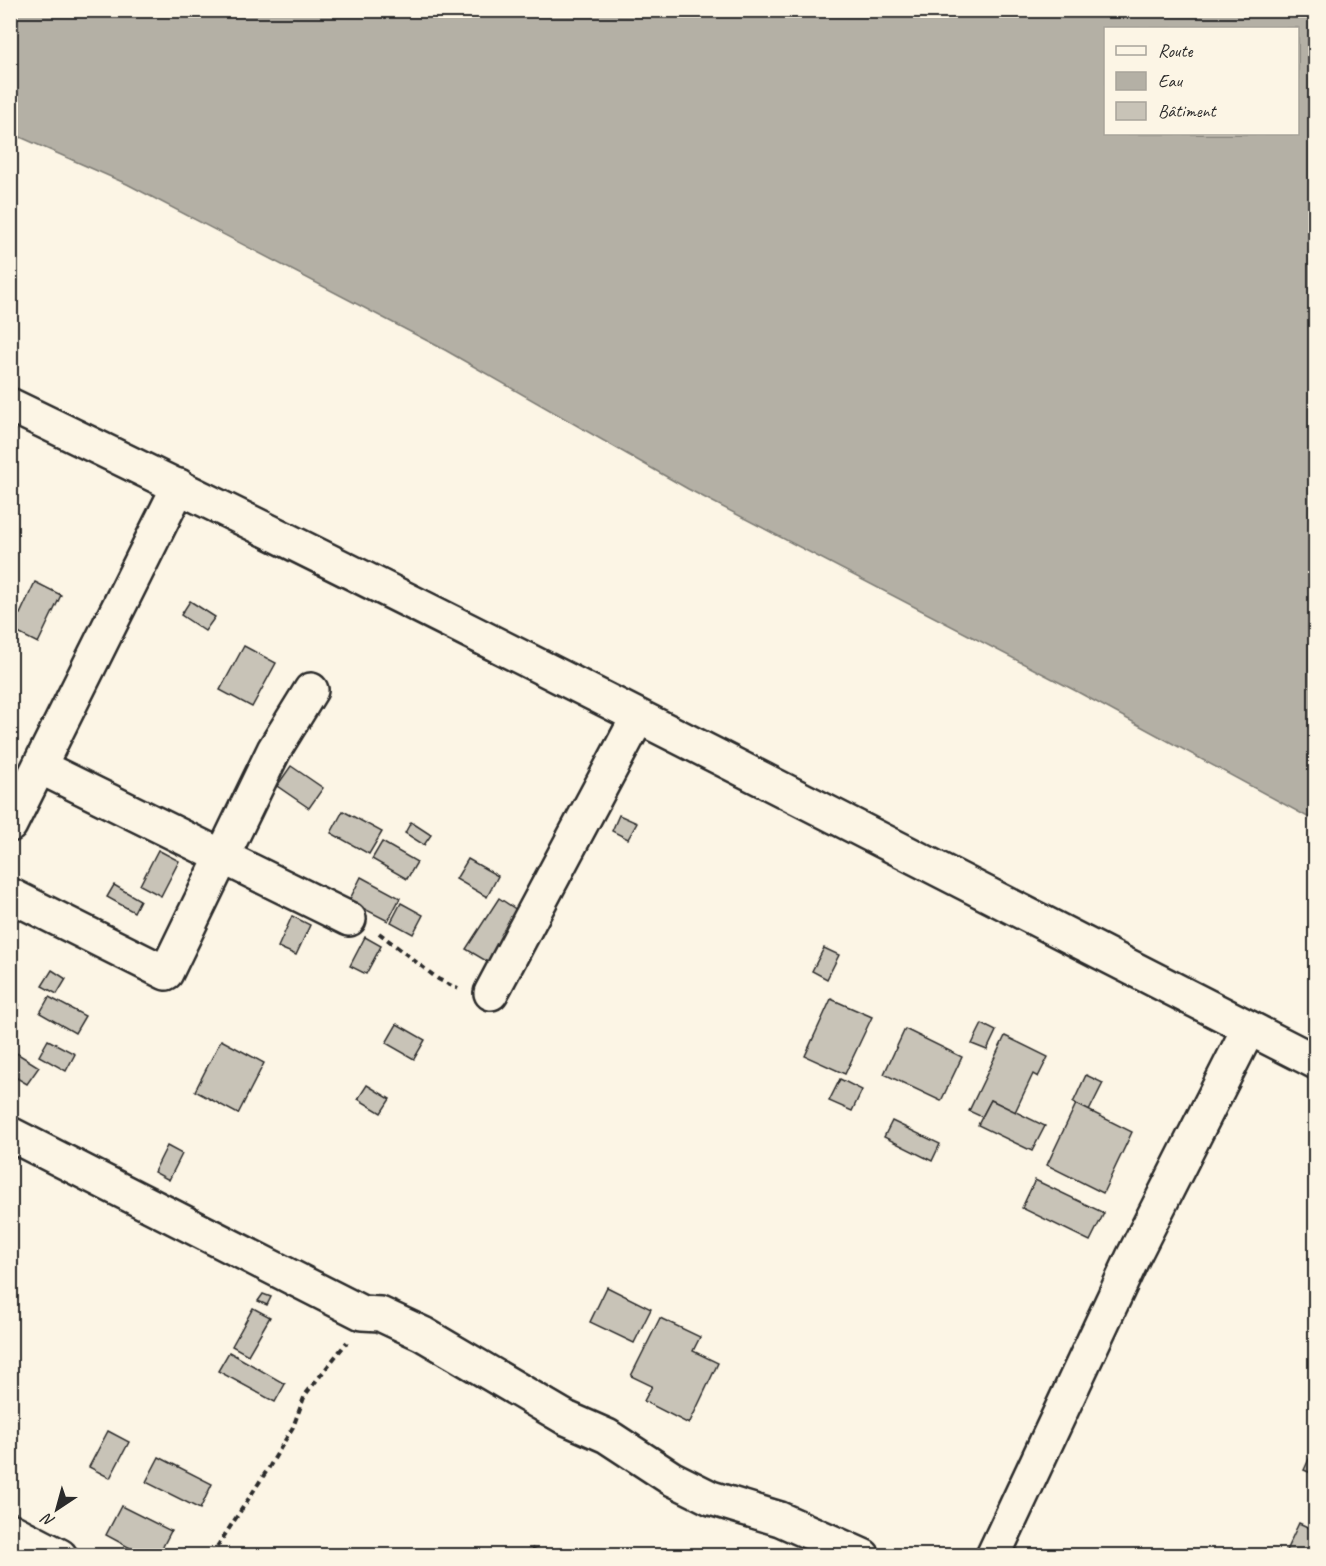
<svg xmlns="http://www.w3.org/2000/svg" width="1326" height="1566" viewBox="0 0 1326 1566" font-family="Caveat,sans-serif">
<rect width="100%" height="100%" fill="#fcf5e5"/>
<filter id="ink" filterUnits="userSpaceOnUse"><feTurbulence type="fractalNoise" baseFrequency=".0167" numOctaves="2"/><feDisplacementMap in="SourceGraphic" scale="12" xChannelSelector="R" yChannelSelector="G"/><feConvolveMatrix kernelMatrix="1 2 1 2 8 2 1 2 1" color-interpolation-filters="sRGB"/></filter>
<g filter="url(#ink)">
<path fill="#b4b0a5" stroke="#7d7b74" stroke-width="1.5" fill-rule="evenodd" d="M11,10L1315,11V821L1076,691L688,489L445,350L127,184L11,133ZM1106,28H1298V134H1106Z"/>
<g fill="#c8c3b7" stroke="#2b2b2b" stroke-width="1.5">
<path d="M35,582L61,595L38,643L10,629V610L20,614Z"/>
<path d="M190,601L215,617L205,631L181,615Z"/>
<path d="M244,646L276,663L252,707L220,690Z"/>
<path d="M291,766L323,788L309,808L277,786Z"/>
<path d="M343,811L382,832L369,854L331,833Z"/>
<path d="M619,815L637,823L628,839L612,831Z"/>
<path d="M411,822L431,835L424,845L405,833Z"/>
<path d="M382,842L417,862L407,879L372,859Z"/>
<path d="M158,850L179,861L161,896L140,885Z"/>
<path d="M468,859L498,876L487,897L456,879Z"/>
<path d="M361,877L400,898L388,921L349,901Z"/>
<path d="M114,885L140,900L134,912L107,897Z"/>
<path d="M499,898L520,912L488,962L466,949Z"/>
<path d="M401,903L423,915L413,934L391,922Z"/>
<path d="M292,916L310,925L296,955L278,947Z"/>
<path d="M365,937L381,946L366,974L350,966Z"/>
<path d="M824,948L839,955L827,979L812,971Z"/>
<path d="M52,970L66,979L57,994L42,986Z"/>
<path d="M49,997L85,1016L75,1033L40,1013Z"/>
<path d="M831,999L872,1017L845,1074L805,1056Z"/>
<path d="M10,1001L19,1005L10,1024Z"/>
<path d="M397,1024L425,1040L414,1059L386,1043Z"/>
<path d="M982,1024L996,1031L987,1050L972,1044Z"/>
<path d="M905,1029L962,1057L941,1101L884,1074Z"/>
<path d="M1005,1036L1048,1057L1038,1077L1033,1074L1015,1112L991,1100L982,1117L969,1111Z"/>
<path d="M48,1040L75,1054L66,1071L39,1056Z"/>
<path d="M221,1040L264,1063L238,1114L195,1091Z"/>
<path d="M10,1049L39,1067L27,1084L10,1074Z"/>
<path d="M1086,1075L1103,1083L1089,1111L1073,1103Z"/>
<path d="M840,1079L862,1090L852,1111L829,1101Z"/>
<path d="M367,1085L390,1099L381,1113L358,1099Z"/>
<path d="M991,1100L1045,1126L1032,1151L978,1125Z"/>
<path d="M1076,1104L1132,1132L1103,1193L1047,1165Z"/>
<path d="M892,1121L940,1144L932,1161L884,1137Z"/>
<path d="M167,1146L182,1154L169,1180L154,1172Z"/>
<path d="M1035,1180L1104,1213L1090,1241L1022,1208Z"/>
<path d="M607,1287L651,1309L634,1343L590,1322Z"/>
<path d="M263,1294L271,1297L267,1305L258,1301Z"/>
<path d="M253,1308L270,1317L248,1355L232,1346Z"/>
<path d="M660,1318L700,1337L693,1351L718,1363L689,1424L644,1401L652,1386L631,1376Z"/>
<path d="M229,1352L285,1384L275,1402L218,1371Z"/>
<path d="M108,1431L129,1442L110,1478L89,1467Z"/>
<path d="M1316,1444V1475L1304,1470Z"/>
<path d="M159,1457L212,1484L200,1509L146,1482Z"/>
<path d="M121,1506L171,1531L158,1556H145L106,1535Z"/>
<path d="M1299,1523L1316,1531V1556L1284,1555Z"/>
<path d="M533,1548L547,1556H530Z"/>
</g>
<g fill="none" stroke-linecap="round" stroke-linejoin="round">
<defs>
<g id="minor">
<path d="M10,405C449,616 882,841 1316,1062"/>
<path d="M40,767L349,919"/>
<path d="M10,825L179,486"/>
<path d="M10,895L166,973L274,750L311,690"/>
<path d="M491,993L638,717"/>
<path d="M10,1134L362,1313L380,1314L423,1334L566,1418L607,1436L671,1478L711,1498L780,1519L863,1556"/>
<path d="M10,1530L60,1556"/>
<path d="M993,1556L1133,1257L1249,1028"/>
</g>
</defs>
<use href="#minor" stroke="#2b2b2b" stroke-width="38"/>
<g stroke="#2b2b2b" stroke-width="4" stroke-dasharray="6 4.5" stroke-linecap="butt">
<path d="M379,933L438,979L458,989"/>
<path d="M211,1556L268,1469L293,1427L305,1395L347,1342"/>
</g>
<use href="#minor" stroke="#fcf5e5" stroke-width="33"/>
</g>
</g>
<rect width="1326" height="1566" fill="none" stroke="#fcf5e5" stroke-width="36"/>
<rect x="18" y="18" width="1290" height="1530" fill="none" stroke="#2b2b2b" stroke-width="2" filter="url(#ink)"/>
<rect x="1104" y="27" width="195" height="108" fill="#fcf5e5" stroke="#a8a49b" stroke-width="1.5"/>
<rect x="1116" y="46" width="30" height="9" fill="#fcf5e5" stroke="#a8a49b" stroke-width="1.5"/>
<text x="1158" y="57" font-size="18" fill="#2b2b2b">Route</text>
<rect x="1116" y="72" width="30" height="18" fill="#b4b0a5" stroke="#a8a49b" stroke-width="1.5"/>
<text x="1158" y="87" font-size="18" fill="#2b2b2b">Eau</text>
<rect x="1116" y="102" width="30" height="18" fill="#c8c3b7" stroke="#a8a49b" stroke-width="1.5"/>
<text x="1158" y="117" font-size="18" fill="#2b2b2b">Bâtiment</text>
<g transform="translate(57 1509) rotate(216)" stroke="#fcf5e5" stroke-width="4.5" paint-order="stroke">
<path d="M0-4.5L10 22L0 15L-10 22Z" fill="#2b2b2b"/>
<text y="-9" font-size="16" font-weight="bold" text-anchor="middle" fill="#2b2b2b">N</text>
</g>
</svg>
